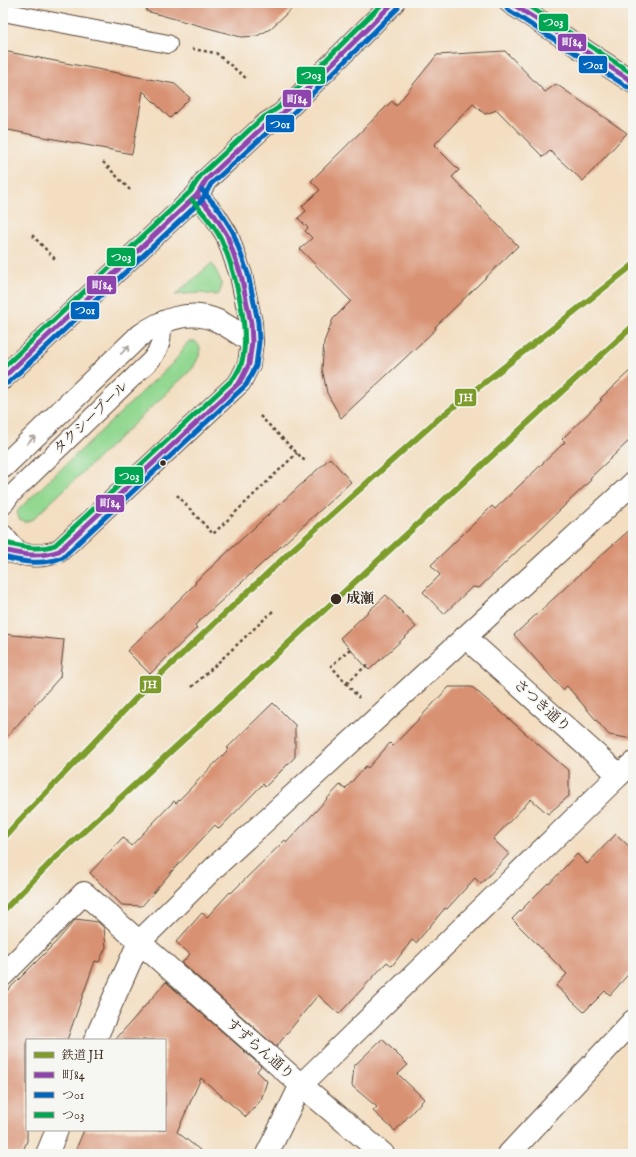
<svg xmlns="http://www.w3.org/2000/svg" width="636" height="1157" viewBox="0 0 636 1157" font-family="'IM FELL English','Noto Serif JP',serif">
<rect width="100%" height="100%" fill="#f6f6f2"/>
<filter id="ink" filterUnits="userSpaceOnUse"><feTurbulence type="fractalNoise" baseFrequency=".025" numOctaves="2"/><feDisplacementMap in="SourceGraphic" scale="8" xChannelSelector="R" yChannelSelector="G"/><feConvolveMatrix kernelMatrix="1 2 1 2 8 2 1 2 1" color-interpolation-filters="sRGB"/></filter>
<filter id="wash" filterUnits="userSpaceOnUse"><feTurbulence type="fractalNoise" baseFrequency=".012" numOctaves="4" result="noise"/><feDisplacementMap in="SourceGraphic" scale="16" xChannelSelector="R" yChannelSelector="G"/><feGaussianBlur stdDeviation="0.9" result="paint"/><feColorMatrix in="noise" values="0 0 0 0 0 0 0 0 0 0 0 0 0 0 0 0 0 1.4 0 .05"/><feComposite in="paint" operator="in"/></filter>
<g filter="url(#wash)">
<rect width="100%" height="100%" fill="#f3dec1"/>
<g fill="#92d891" stroke="#668158">
<path d="M212,263C217,273 225,283 219,294C213,296 208,294 202,293C193,293 184,294 175,295Z"/>
<path d="M191,341H195L200,347L199,356L193,368L33,519L25,522L19,519L17,512L22,506L175,361L187,343Z"/>
</g>
<g id="blocks">
<g fill="#d89172">
<path d="M148,3H298L270,29L257,36L241,37L146,11Z"/>
<path d="M3,51L175,84L190,98L170,118L143,91L132,154L3,129Z"/>
<path d="M505,51L545,92L556,84L627,133L583,181L550,151L543,157L497,110L485,114L473,104L434,145L459,170L452,177L518,246L435,327L436,329L341,418L327,393L322,368L324,342L333,319L351,301L300,249L312,238L305,231L308,228L298,218L306,211L302,206L320,190L311,181L392,101L396,106L437,55Z"/>
<path d="M633,368V437L590,478L591,480L479,588L472,587L444,614L423,592L440,575L431,565L492,506L495,509L565,442L562,439L602,400L600,399Z"/>
<path d="M330,458L351,482L195,625L197,628L150,674L127,651L196,583L195,582Z"/>
<path d="M633,527V739L609,735L567,686L563,690L514,635L591,564Z"/>
<path d="M386,595L416,627L369,670L340,638Z"/>
<path d="M3,634L64,640L60,677L3,741Z"/>
<path d="M449,687H472L569,771V796L548,814L531,799L493,839L509,854L481,884L475,878L447,909L445,908L416,943L412,940L392,966L387,962L339,1014L318,995L276,1047L182,963L190,954L176,942L202,913L207,917L230,892L231,893L285,840L287,842L340,785L345,789L366,766L368,768L390,743L393,746Z"/>
<path d="M273,703L295,725V757L265,787L263,784L219,829L215,825L173,870L142,906L122,905L90,873L123,837L131,846L174,801L176,803L229,749L227,748Z"/>
<path d="M616,834L633,850V969L610,995L605,991L584,1012L556,986L567,974L512,919L548,883L549,884L577,854L587,864Z"/>
<path d="M76,919L98,922L104,928L106,947L99,962L95,961L67,1040H27V1141L22,1154H3V995L56,942Z"/>
<path d="M166,982L261,1066L257,1071L267,1081L261,1100L246,1117L201,1078L177,1132L205,1154H74L84,1130H165V1040H115Z"/>
<path d="M382,1039L408,1065L398,1074L424,1099L395,1131L373,1111L377,1107L352,1086L354,1066Z"/>
</g>
</g>
</g>
<g filter="url(#ink)">
<use href="#blocks" fill-opacity="0" stroke="#574536" stroke-width="1"/>
<g fill="none" stroke-linecap="round" stroke-linejoin="round">
<defs>
<g id="lane">
<path d="M3,12L168,44"/>
<path d="M3,506L10,496L151,360C162,346 162,339 162,322"/>
</g>
<g id="street">
<path d="M3,467L138,337C161,320 190,308 218,321C230,327 241,335 252,342"/>
<path d="M3,536L11,546L21,554"/>
<path d="M465,637L619,775"/>
<path d="M3,975L84,893L301,1085L383,1154"/>
<path d="M267,1154L301,1085L619,775L633,763"/>
<path d="M509,1154L633,1021"/>
</g>
<g id="secondary">
<path d="M511,3L633,82"/>
<path d="M3,378L197,195L206,180L266,124L282,114L393,3"/>
<path d="M3,550C24,555 38,559 59,551L240,382L249,364L252,342L251,323L241,275L227,235L215,216L197,195"/>
<path d="M95,1040L139,942L216,866L633,483"/>
<path d="M47,1154L57,1130"/>
</g>
</defs>
<use href="#lane" stroke="#574536" stroke-width="20"/>
<use href="#street" stroke="#574536" stroke-width="24"/>
<use href="#secondary" stroke="#574536" stroke-width="24"/>
<g stroke="#574536" stroke-width="2.5" stroke-dasharray="3 3" stroke-linecap="butt">
<path d="M192,49L216,53L247,79"/>
<path d="M103,162L130,190"/>
<path d="M32,235L56,260"/>
<path d="M260,416L305,461"/>
<path d="M177,495L213,534L297,453"/>
<path d="M350,649L331,666L359,698"/>
<path d="M347,683L369,663"/>
<path d="M192,687L274,610"/>
</g>
<use href="#lane" stroke="#fff" stroke-width="18"/>
<use href="#street" stroke="#fff" stroke-width="22"/>
<use href="#secondary" stroke="#fff" stroke-width="22"/>
<defs>
<g id="bus-1">
<path d="M511,3L633,82"/>
<path d="M3,378L197,195L206,180L266,124L282,114L393,3"/>
<path d="M3,550C24,555 38,558 59,551L240,382L249,364L252,342L251,323L241,275L227,235L215,216L197,195"/>
</g>
<g id="bus-2">
<path d="M507,9L629,88"/>
<path d="M8,383L202,200L211,184L270,130L287,119L398,8"/>
<path d="M3,557C23,562 43,566 63,557L246,385L256,366L259,342L258,322L248,274L233,232L220,211L202,190"/>
</g>
<g id="bus-3">
<path d="M524,3L633,74"/>
<path d="M3,368L191,191L201,175L261,119L278,108L383,3"/>
<path d="M5,543C22,547 38,551 55,545L234,378C237,373 241,367 242,361C251,330 234,268 221,239C214,224 202,212 192,200"/>
</g>
</defs>
<use href="#bus-1" stroke="#f6f6f2" stroke-width="8"/>
<use href="#bus-2" stroke="#f6f6f2" stroke-width="8"/>
<use href="#bus-3" stroke="#f6f6f2" stroke-width="8"/>
<use href="#bus-1" stroke="#8e44ad" stroke-width="5"/>
<use href="#bus-2" stroke="#0065bd" stroke-width="5"/>
<use href="#bus-3" stroke="#00a651" stroke-width="5"/>
<defs>
<g id="rail-1">
<path d="M3,839L17,823L142,692L290,552L437,420L633,265"/>
<path d="M3,911L55,858L633,326"/>
</g>
</defs>
<use href="#rail-1" stroke="#f6f6f2" stroke-width="9"/>
<use href="#rail-1" stroke="#7e9c2c" stroke-width="6"/>
</g>
<defs><path id="oneway-shaft" d="M-6 0H5M1.5-3L5.5 0L1.5 3" fill="none" stroke-width="1.6" stroke-linecap="round" stroke-linejoin="round"/></defs>
<g stroke="#a79f9a">
<use href="#oneway-shaft" transform="translate(125 350) rotate(-44)"/>
<use href="#oneway-shaft" transform="translate(31 440) rotate(-44)"/>
</g>
</g>
<g fill="#3b2a1e" stroke="#f6f6f2" stroke-width="1.5">
<circle cx="163" cy="463" r="3.5"/>
<circle cx="336" cy="599" r="6"/>
</g>
<g text-anchor="middle" dominant-baseline="central" stroke-width="3" stroke-linejoin="round" paint-order="stroke">
<g font-size="14" fill="#3b2a1e" stroke="#f6f6f2">
<text transform="translate(91 418) rotate(-44)">タクシープール</text>
<text transform="translate(542 706) rotate(42)">さつき通り</text>
<text transform="translate(260 1049) rotate(41)">すずらん通り</text>
</g>
<g font-size="14" font-weight="bold" fill="#3b2a1e" stroke="#f6f6f2" text-anchor="start">
<text x="346" y="599">成瀬</text>
</g>
</g>
<g stroke="#f6f6f2" stroke-width="1.5">
<rect x="538" y="13" width="31" height="19" rx="4" fill="#00a651"/>
<rect x="557" y="33" width="30" height="19" rx="4" fill="#8e44ad"/>
<rect x="578" y="55" width="30" height="19" rx="4" fill="#0065bd"/>
<rect x="296" y="66" width="30" height="19" rx="4" fill="#00a651"/>
<rect x="282" y="89" width="30" height="19" rx="4" fill="#8e44ad"/>
<rect x="265" y="114" width="30" height="19" rx="4" fill="#0065bd"/>
<rect x="106" y="247" width="30" height="20" rx="4" fill="#00a651"/>
<rect x="86" y="275" width="31" height="20" rx="4" fill="#8e44ad"/>
<rect x="70" y="301" width="30" height="19" rx="4" fill="#0065bd"/>
<rect x="454" y="388" width="23" height="19" rx="4" fill="#7e9c2c"/>
<rect x="114" y="466" width="30" height="19" rx="4" fill="#00a651"/>
<rect x="95" y="494" width="30" height="19" rx="4" fill="#8e44ad"/>
<rect x="139" y="675" width="23" height="19" rx="4" fill="#7e9c2c"/>
</g>
<g font-size="11" text-anchor="middle" font-weight="bold" fill="#fff">
<text x="553" y="26">つ03</text>
<text x="572" y="46">町84</text>
<text x="593" y="69">つ01</text>
<text x="311" y="79">つ03</text>
<text x="297" y="103">町84</text>
<text x="280" y="128">つ01</text>
<text x="121" y="261">つ03</text>
<text x="102" y="289">町84</text>
<text x="85" y="314">つ01</text>
<text x="466" y="401">JH</text>
<text x="129" y="480">つ03</text>
<text x="110" y="507">町84</text>
<text x="150" y="688">JH</text>
</g>
<rect width="636" height="1157" fill="none" stroke="#f6f6f2" stroke-width="16"/>
<rect x="26" y="1039" width="140" height="92" fill="#f6f6f2" stroke="#aba49d"/>
<rect x="34" y="1052" width="20" height="6" fill="#7e9c2c" stroke="#aba49d"/>
<text x="62" y="1059" font-size="12" fill="#3b2a1e">鉄道 JH</text>
<rect x="34" y="1072" width="20" height="6" fill="#8e44ad" stroke="#aba49d"/>
<text x="62" y="1079" font-size="12" fill="#3b2a1e">町84</text>
<rect x="34" y="1092" width="20" height="6" fill="#0065bd" stroke="#aba49d"/>
<text x="62" y="1099" font-size="12" fill="#3b2a1e">つ01</text>
<rect x="34" y="1112" width="20" height="6" fill="#00a651" stroke="#aba49d"/>
<text x="62" y="1119" font-size="12" fill="#3b2a1e">つ03</text>
</svg>
